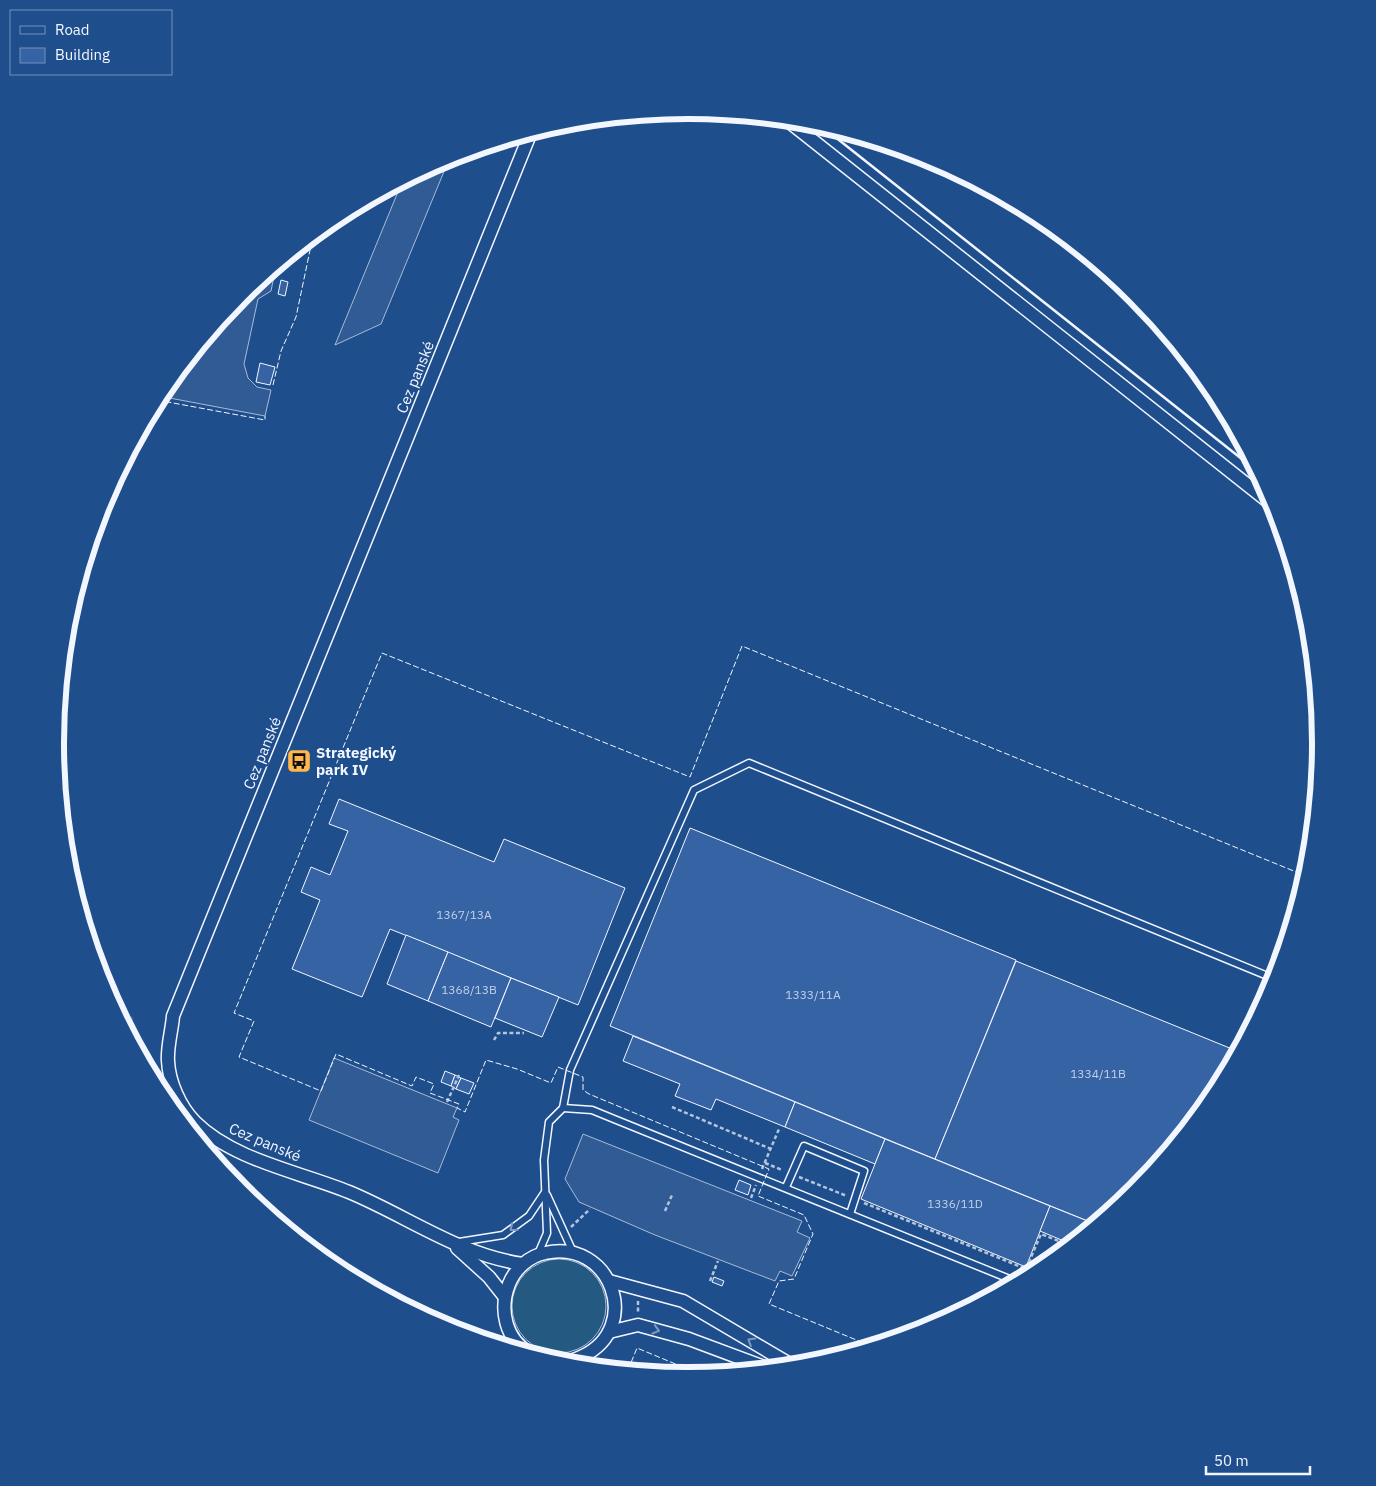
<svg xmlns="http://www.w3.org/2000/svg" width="1376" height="1486" viewBox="0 0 1376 1486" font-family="'IBM Plex Sans',sans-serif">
<rect width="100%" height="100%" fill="#1f4e8c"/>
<circle fill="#245a82" stroke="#a8bbd7" cx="559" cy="1306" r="47"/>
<g fill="#305b95" stroke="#a8bbd7">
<path d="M450,157L381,324L335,345L402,182Z"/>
<path d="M276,266L271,291L258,299L244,364L248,378L257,387L271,390L265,416L159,396L241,295Z"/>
<path d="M334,1058L457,1108L453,1117L459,1120L438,1173L309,1120Z"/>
<path d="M583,1134L802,1221L797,1232L810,1238L792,1276L780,1271L775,1281L655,1235L579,1202L565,1179Z"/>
</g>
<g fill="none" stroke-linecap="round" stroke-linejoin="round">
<path stroke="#3b69a3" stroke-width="4.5" d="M120,1016L131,1019"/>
</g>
<g fill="#3563a3" stroke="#f2f6ff">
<path d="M281,280L288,282L285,296L278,294Z"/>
<path d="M260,363L275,367L270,385L256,382Z"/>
<path d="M339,799L494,862L504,839L625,888L578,1005L390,929L362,997L292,969L320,900L301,892L311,867L330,875L348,831L329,824Z"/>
<path d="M690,828L1016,960L935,1159L610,1026Z"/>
<path d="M406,935L448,952L428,1001L387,984Z"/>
<path d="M448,952L511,978L491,1027L428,1001Z"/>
<path d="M1016,961L1237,1051L1214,1095L1135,1191L1095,1224L935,1159Z"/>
<path d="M511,978L559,997L542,1037L495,1018Z"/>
<path d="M633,1036L795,1102L785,1127L716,1099L711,1110L675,1096L680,1084L623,1061Z"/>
<path d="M445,1071L455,1075L451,1086L441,1082Z"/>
<path d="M455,1075L461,1078L456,1089L451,1086Z"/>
<path d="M461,1078L474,1083L469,1094L456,1089Z"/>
<path d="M795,1102L885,1139L875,1164L785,1127Z"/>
<path d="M885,1139L1050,1206L1026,1267L861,1199Z"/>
<path d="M739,1180L751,1185L748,1195L735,1190Z"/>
<path d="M1050,1206L1095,1224L1071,1244L1040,1231Z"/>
<path d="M714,1277L724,1281L722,1286L712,1282Z"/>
</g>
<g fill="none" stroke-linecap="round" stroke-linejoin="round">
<defs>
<g id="lane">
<path d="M563,1108L592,1110L614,1119L1017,1282"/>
<path d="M786,1187L804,1146L864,1171L850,1214"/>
<path d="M547,1195L573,1252"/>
<path d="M459,1242L503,1235L529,1216L545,1192"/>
<path d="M538,1254L547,1233L544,1160L549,1122L563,1108L570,1070L694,790L749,763L1275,979"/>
</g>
<g id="street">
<path d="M787,120L1274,506"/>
<path d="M457,1248L489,1277L504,1296"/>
<path d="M523,1264C459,1255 407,1216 349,1192C300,1172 233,1160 195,1122C180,1107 169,1082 168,1061C167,1046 172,1030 173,1016L531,132"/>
<path d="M609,1281L683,1301L793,1366"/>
<path d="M609,1332L638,1325L689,1339L767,1368"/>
<path d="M531,1354C505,1340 499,1309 509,1284C515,1269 529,1256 545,1253C611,1238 643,1327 583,1356C575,1360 566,1363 557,1362"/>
</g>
</defs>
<use href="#lane" stroke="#f2f6ff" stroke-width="9"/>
<use href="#street" stroke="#f2f6ff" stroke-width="15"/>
<g stroke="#b3c4dc" stroke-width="2.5" stroke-dasharray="4 2.5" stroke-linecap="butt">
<path d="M494,1040L498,1033H524"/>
<path d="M447,1102L459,1075"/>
<path d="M672,1107L771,1149"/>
<path d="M765,1163L782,1170"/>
<path d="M762,1169L779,1129"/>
<path d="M799,1177L847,1196"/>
<path d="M751,1198L756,1185"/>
<path d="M864,1203L1026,1269L1041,1234L1069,1245"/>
<path d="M665,1211L672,1195"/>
<path d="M571,1227L590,1209"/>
<path d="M710,1281L718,1261"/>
<path d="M638,1301V1312"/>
</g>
<use href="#lane" stroke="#1f4e8c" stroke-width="6"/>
<use href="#street" stroke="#1f4e8c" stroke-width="12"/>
<g stroke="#f2f6ff" stroke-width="1" stroke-dasharray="6 2.5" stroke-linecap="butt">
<path d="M273,385L281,351L296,317L313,236"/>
<path d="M157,400L265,420V416"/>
<path d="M871,1346L769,1304L779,1281L794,1279L813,1234L804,1215L758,1196L769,1169L589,1094L583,1090V1077L558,1067L551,1083L517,1069L486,1060L465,1112L457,1108L459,1104L430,1093L434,1084L416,1077L412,1086L336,1054L321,1091L239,1057L254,1021L234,1013L382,653L690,777L742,646L1306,876"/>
<path d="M628,1370L637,1348L702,1375"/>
</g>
<path stroke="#f2f6ff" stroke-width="2.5" d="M820,125L1257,471"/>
</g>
<defs><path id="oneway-chevron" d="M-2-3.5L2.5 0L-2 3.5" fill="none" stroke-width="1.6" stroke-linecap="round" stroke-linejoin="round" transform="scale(1.25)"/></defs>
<g stroke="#7e9ac0">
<use href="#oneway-chevron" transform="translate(513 1228) rotate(143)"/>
<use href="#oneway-chevron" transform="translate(656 1330) rotate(16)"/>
<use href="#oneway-chevron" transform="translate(751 1341) rotate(-149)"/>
</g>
<defs>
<symbol id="bus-square" viewBox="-11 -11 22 22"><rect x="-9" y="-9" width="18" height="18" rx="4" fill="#ffb74d" stroke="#1f4e8c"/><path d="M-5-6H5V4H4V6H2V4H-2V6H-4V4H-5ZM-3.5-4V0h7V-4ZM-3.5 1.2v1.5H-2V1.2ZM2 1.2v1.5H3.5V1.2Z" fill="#111"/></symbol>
</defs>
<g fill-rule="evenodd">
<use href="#bus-square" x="285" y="747" width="28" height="28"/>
</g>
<g text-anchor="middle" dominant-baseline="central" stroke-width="4" stroke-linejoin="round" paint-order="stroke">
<g font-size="12" fill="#c3d1e8">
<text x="464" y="914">1367/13A</text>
<text x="469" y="989">1368/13B</text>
<text x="813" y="994">1333/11A</text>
<text x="1098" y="1073">1334/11B</text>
<text x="955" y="1203">1336/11D</text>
</g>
<g font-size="15" fill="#f2f6ff" stroke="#1f4e8c">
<text transform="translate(415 377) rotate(-68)">Cez panské</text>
<text transform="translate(262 753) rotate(-68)">Cez panské</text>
<text transform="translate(265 1142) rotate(23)">Cez panské</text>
</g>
<g font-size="15" font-weight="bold" fill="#f2f6ff" stroke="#1f4e8c" text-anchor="start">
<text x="316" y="752">Strategický<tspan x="316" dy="17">park IV</tspan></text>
</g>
</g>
<path d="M0 0H1376V1486H0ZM64 743a624 624 0 1 1 1248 0a624 624 0 1 1-1248 0Z" fill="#1f4e8c" fill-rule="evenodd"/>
<path fill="none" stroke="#f2f6ff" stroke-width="6" d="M64 743a624 624 0 1 1 1248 0a624 624 0 1 1-1248 0Z"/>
<rect x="10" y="10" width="162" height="65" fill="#1f4e8c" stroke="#7391ba"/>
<rect x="20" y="26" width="25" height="8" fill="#1f4e8c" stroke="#7391ba"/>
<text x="55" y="35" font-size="15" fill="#f2f6ff">Road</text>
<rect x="20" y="48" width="25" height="15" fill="#3563a3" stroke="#7391ba"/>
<text x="55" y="60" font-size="15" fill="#f2f6ff">Building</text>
<path d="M1206 1466v8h104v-8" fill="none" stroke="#f2f6ff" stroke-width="2.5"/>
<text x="1214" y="1466" font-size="15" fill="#f2f6ff" stroke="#1f4e8c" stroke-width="4" paint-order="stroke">50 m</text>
</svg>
